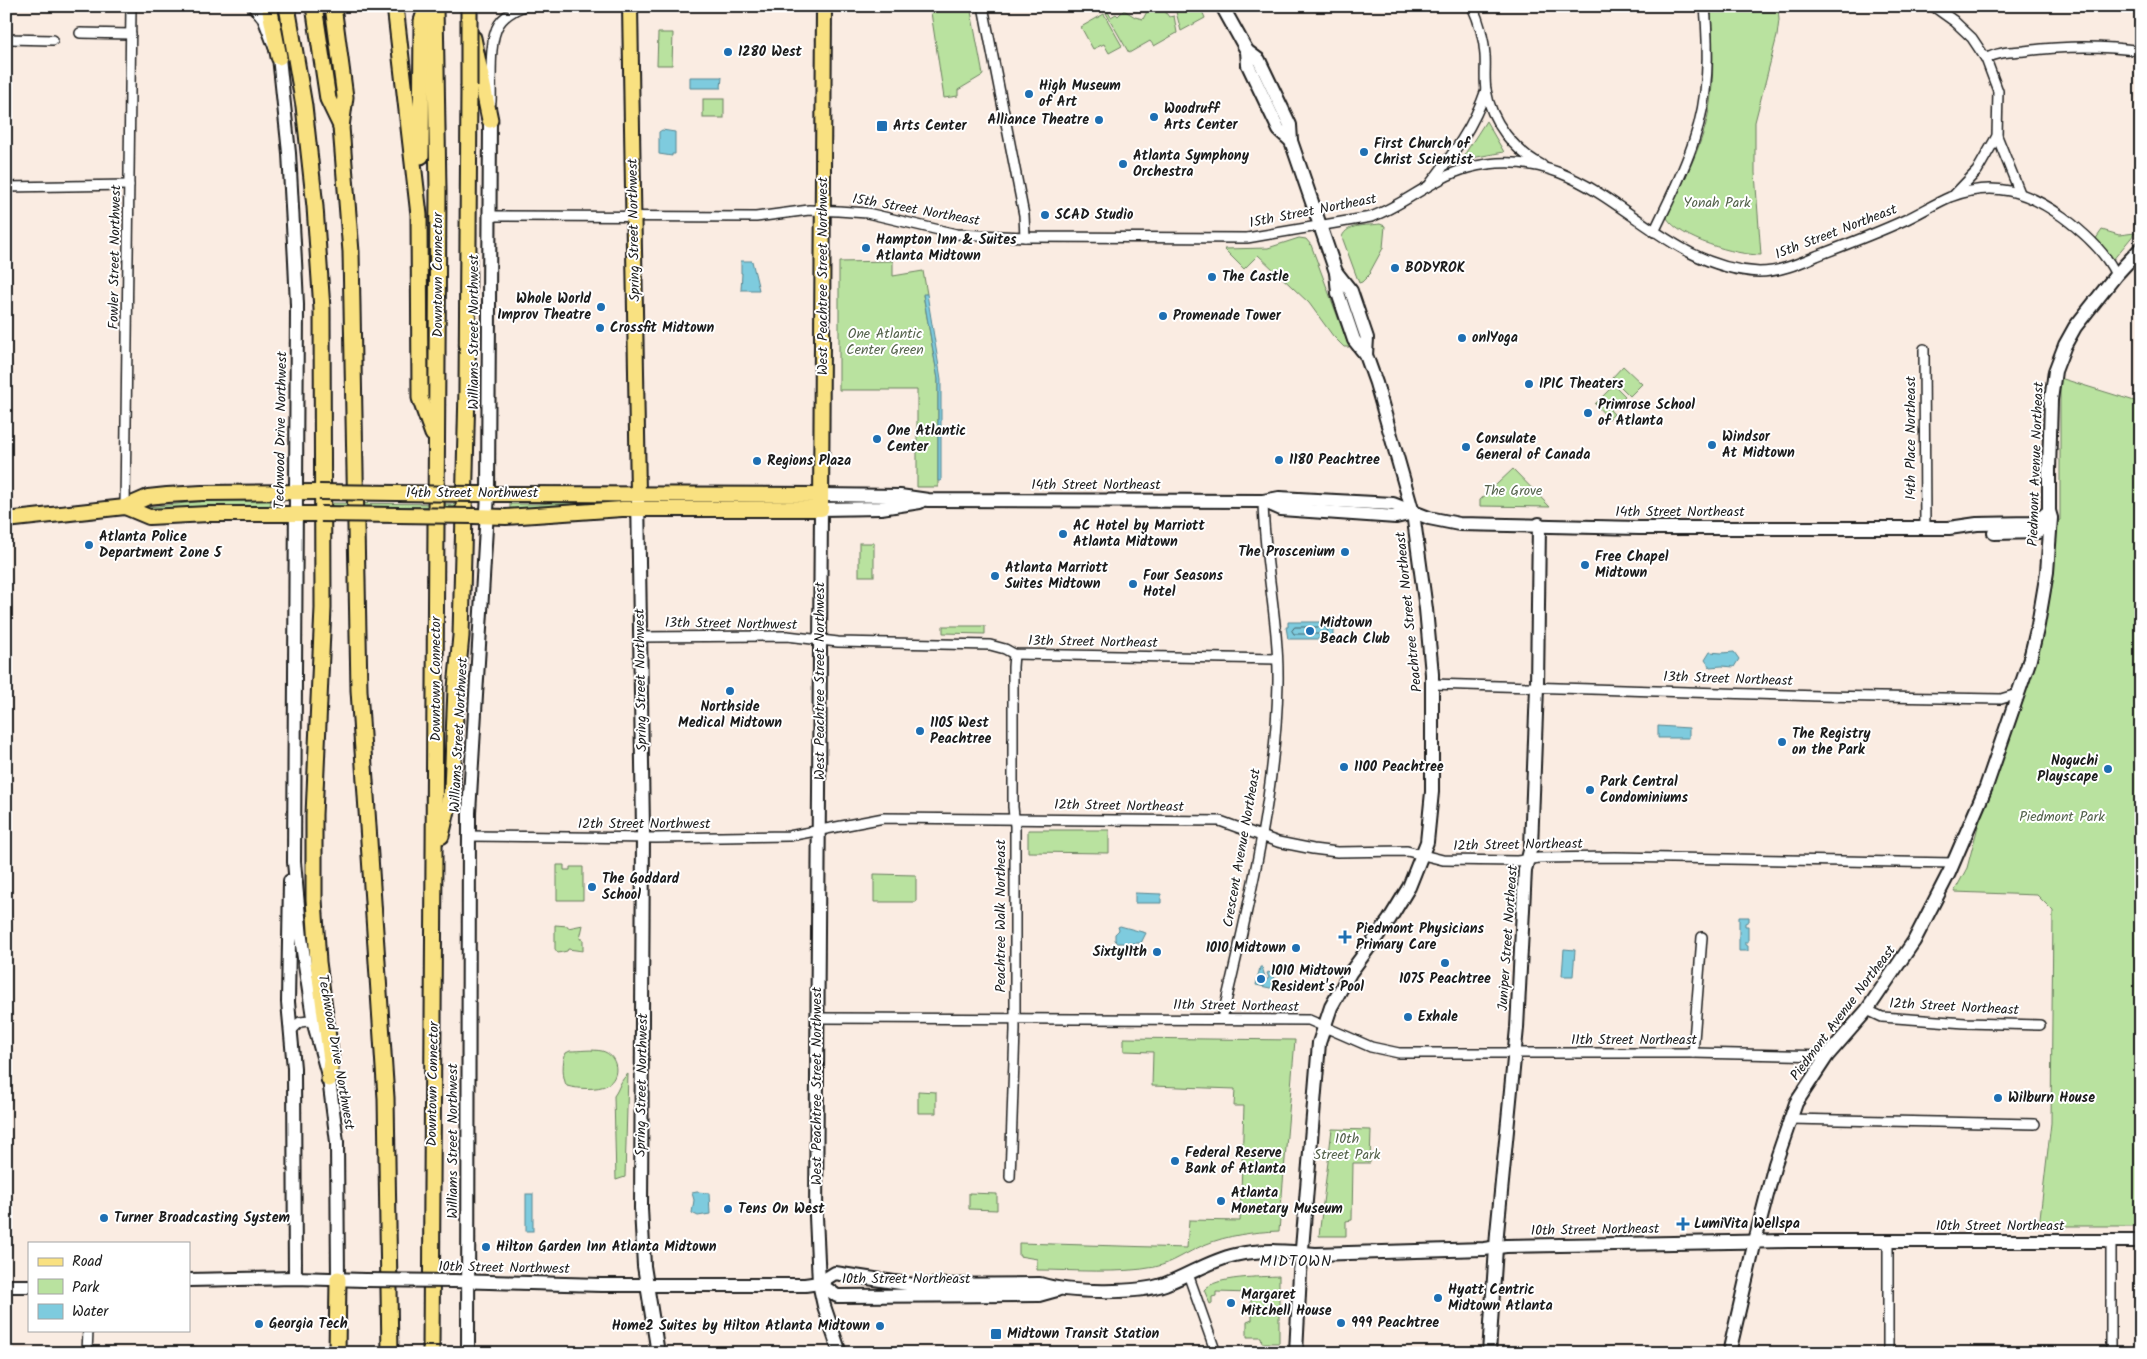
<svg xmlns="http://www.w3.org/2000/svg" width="2147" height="1359" viewBox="0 0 2147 1359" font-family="Kalam,sans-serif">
<rect width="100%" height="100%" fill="#faece2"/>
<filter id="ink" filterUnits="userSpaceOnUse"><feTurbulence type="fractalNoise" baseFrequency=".02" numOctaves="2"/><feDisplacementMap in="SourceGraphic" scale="10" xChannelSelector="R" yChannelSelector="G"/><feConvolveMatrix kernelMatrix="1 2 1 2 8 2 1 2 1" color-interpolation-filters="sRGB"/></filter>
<g filter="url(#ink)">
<g fill="#b9e29f" stroke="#6a7f5e">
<path d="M930,6H970L983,75L958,90V96L944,98Z"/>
<path d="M1150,6H1170L1166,9V13L1169,17L1174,16L1177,33L1154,46L1150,41L1129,53L1106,13L1108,12L1111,17L1116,14L1118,16L1124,10L1135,17L1143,19Z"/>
<path d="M1172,6H1200L1205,18L1181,31L1175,8Z"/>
<path d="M1714,6H1778L1779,20L1777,36L1755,122V173L1761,255C1736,255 1680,239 1667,218V214C1681,188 1694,161 1703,134C1716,94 1713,50 1711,9Z"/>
<path d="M1104,14L1122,46L1109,53L1104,44L1093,49L1081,27Z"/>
<path d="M658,33H673L672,65H657Z"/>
<rect x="703" y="99" width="21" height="19"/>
<path d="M1486,121L1504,152L1461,160Z"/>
<path d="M1380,224L1385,226L1383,248L1370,272L1371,273L1362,282L1359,283L1342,237C1347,223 1368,226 1380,224Z"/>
<path d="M2102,230L2119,235L2135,233L2112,261L2109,254L2095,240Z"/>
<path d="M1299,238L1306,239L1311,245L1349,347H1344L1333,336L1309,303L1258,255L1244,269L1224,249L1268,248Z"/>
<path d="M893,261V276L923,271L927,294L923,295L938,379V487H917V390H839V262Z"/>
<path d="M1623,366L1642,384L1630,396L1612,378Z"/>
<path d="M2060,378L2141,403V1226H2039L2051,1123L2053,911L2037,895L1954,892L1967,868L2038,599L2046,526L2060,520Z"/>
<path d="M1614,385L1625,396L1610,410L1614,414L1609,419L1595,404Z"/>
<path d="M1513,469L1550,507L1480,506V500Z"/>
<path d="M215,500H271L270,506H217L148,512L146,509L148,507Z"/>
<path d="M586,500H612L586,502L539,511L510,512V504H539Z"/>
<path d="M320,503L452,504L461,507L330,506Z"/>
<rect x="859" y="543" width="15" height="33"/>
<path d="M943,626H985V634L943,633Z"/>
<path d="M1028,830H1109V853L1028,852Z"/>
<path d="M557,865H564V870H570V867H583V900H557Z"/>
<path d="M874,874L916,875V902H874Z"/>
<path d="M555,925L568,926V928L583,925L580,939H583V951L568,949L567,951L558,953L555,949Z"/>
<path d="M1124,1038L1295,1040L1279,1231C1253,1232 1228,1235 1204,1245C1187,1252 1173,1263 1155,1267C1120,1274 1073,1270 1037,1270V1259L1019,1256V1243L1187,1248L1189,1220L1240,1221L1244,1106H1234L1235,1089L1152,1086L1153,1052L1124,1051Z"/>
<path d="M570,1051C580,1051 592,1049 602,1051C618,1055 621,1077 607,1085C598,1090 577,1089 567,1086C562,1079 562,1060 566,1053Z"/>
<path d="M628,1074L625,1177L616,1180L614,1096C620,1088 620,1080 628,1074Z"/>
<path d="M918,1091L936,1092V1113H918Z"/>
<path d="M1332,1129L1371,1130L1370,1163H1353L1352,1220L1346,1221V1236H1319Z"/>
<path d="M969,1193L997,1194V1210L969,1209Z"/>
<path d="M1279,1276V1309L1251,1308V1293L1216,1292V1296L1212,1297V1303L1210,1304L1204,1290C1215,1276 1262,1277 1279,1276Z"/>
<path d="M1252,1311H1279V1343H1262L1261,1337H1247V1322L1252,1320Z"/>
</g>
<g fill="#7ecbde" stroke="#578590">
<path d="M690,77H722L721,88H690Z"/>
<path d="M662,130L675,132V154H672V156L659,154V132Z"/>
<path d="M741,261H752L759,290H741L742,273H741Z"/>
<path d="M923,294H927L941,379V481H938V379Z"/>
<path d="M1288,622H1333V639H1288L1286,627H1288Z"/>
<path d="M1710,652L1722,653L1734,652L1739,659L1734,667L1722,666L1710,667L1705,660Z"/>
<path d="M1658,726L1689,728V738H1658Z"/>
<path d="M1135,893L1161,894V903H1135Z"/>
<path d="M1739,917H1749V921L1745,923V926H1748V942H1745V945L1748,946V951H1739Z"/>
<path d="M1120,926L1146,933L1141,943H1118L1115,940V934L1119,930L1118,927Z"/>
<path d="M1564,949L1575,950L1573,976H1562Z"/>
<path d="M1260,967H1262L1266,980L1269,978L1267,973L1269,972L1276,979L1286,982L1284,991L1256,985Z"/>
<path d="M697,1192L709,1193L710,1214L698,1216L692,1213L694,1200L692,1193Z"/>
<rect x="526" y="1194" width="7" height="37"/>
</g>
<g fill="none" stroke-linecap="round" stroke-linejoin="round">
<path stroke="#43626a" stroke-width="1" d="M1295,627H1326L1328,632L1326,634H1294L1292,631Z"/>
<defs>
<g id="street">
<path d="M983,6L1024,215L1025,237"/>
<path d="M1472,6C1479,21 1484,38 1485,55C1486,66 1484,78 1486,90C1491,121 1514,151 1542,165"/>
<path d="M1933,6L1954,21L1972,38L1986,59L1998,91L1997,136L1977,171L1955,194"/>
<path d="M80,33L131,34"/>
<path d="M6,39L53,40"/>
<path d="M1986,59C1997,52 2011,52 2024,51C2063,46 2101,45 2141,51"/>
<path d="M491,102C492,82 488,41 499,24C505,15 514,10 524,6"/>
<path d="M1997,136L2020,193"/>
<path d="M1430,184C1453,154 1474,126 1486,90"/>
<path d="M6,187L129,185"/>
<path d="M490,216L756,217L809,210L838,211L867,213L956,234L1025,237L1247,238L1371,217C1405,205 1432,178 1468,168C1594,135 1645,267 1759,272C1780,272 1800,263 1819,255C1848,244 1877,233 1905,220C1920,213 1934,204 1950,197C1993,180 2027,191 2063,217C2083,232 2106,252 2116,275"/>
<path d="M1654,232C1668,202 1684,172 1694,140C1709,97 1709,51 1705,6"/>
<path d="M1924,349L1925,528"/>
<path d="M125,507L131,6"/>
<path d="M640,637L787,636L838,642L990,645L1005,649L1014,654L1277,659"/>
<path d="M1432,684L1819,696L2001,699L2014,695L2019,690"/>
<path d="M469,836L656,838L789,836L884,818L1220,821L1278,842L1313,849L1337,852L1407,851L1443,860L1517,861L1539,858L1615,857L1954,863"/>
<path d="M1867,1010L1882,1017L1965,1023L2040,1025"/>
<path d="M818,1018L1309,1020L1371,1047L1399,1053H1693L1827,1056"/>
<path d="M1222,1019C1248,909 1276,795 1278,682C1279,622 1264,562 1263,501"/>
<path d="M291,1031L300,1022L309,1021L314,1024"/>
<path d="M1693,1053L1702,937"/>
<path d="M1789,1119L2035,1124"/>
<path d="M1010,1177L1015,1030V826L1013,807V667L1014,654"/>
<path d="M1888,1241V1353"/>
<path d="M1188,1274L1216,1353"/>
<path d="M87,1353L88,1330"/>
<path d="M2111,1353V1241"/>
</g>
<g id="secondary">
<path d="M254,6L264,18L279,57L289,153L295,261L297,305L294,862L301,938L314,1024L329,1079L337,1142L338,1279"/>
<path d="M1222,6L1247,51L1248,65L1279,130L1291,141"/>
<path d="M1247,51L1259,60L1290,125L1291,141L1336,272L1338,293L1354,340L1366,355L1376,383L1413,513L1426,609L1432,674V792L1427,842L1409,887L1389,920L1350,973L1331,1007L1319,1043L1300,1273L1296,1353"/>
<path d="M1336,272L1351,291L1367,338L1366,355"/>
<path d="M638,494L643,830L641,1208L644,1266L658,1353"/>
<path d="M821,495L900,496L928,500L1263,501L1279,498L1393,504L1429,518L1459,524L1639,528H1949L1977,524L2031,523L2036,522L2049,511"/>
<path d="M1263,501L1281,509L1396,517L1413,513"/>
<path d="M1994,533L2038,532L2050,523"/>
<path d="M290,881L288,1002L294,1068L295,1278"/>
<path d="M189,1280L295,1278L365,1280"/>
<path d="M453,1281L601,1285H805L819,1283L835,1273L914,1285L1040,1284C1068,1293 1138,1294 1165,1284C1189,1275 1211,1260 1235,1255C1262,1249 1289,1251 1315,1254L1484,1249L1506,1246L1789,1241H2141"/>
<path d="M819,1283L837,1296L1039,1295L1057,1290"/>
<path d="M6,1286H29"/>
<path d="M468,1353L469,813L488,494L490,120"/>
<path d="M840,1353L824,1306L819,1283L816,1216L821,509L881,508L920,502"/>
<path d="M1489,1353L1497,1233L1517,1028L1525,870L1531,847L1537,687L1539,524"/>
<path d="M1729,1353L1755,1241L1775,1164L1796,1103L1827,1056L1867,1010L1914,941L1949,873L1986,787L2030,659L2038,625L2047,572L2051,518L2049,511V470L2051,400L2055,371L2065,345L2075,327L2116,275L2141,248"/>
</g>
<g id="primary">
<path d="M630,6L638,494"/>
<path d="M473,494L821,495"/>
<path d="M125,507L149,517L208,514H321"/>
<path d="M473,516L506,517L622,509H821L824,6"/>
<path d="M6,520L125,507L148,497L167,495L202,493L319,492"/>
</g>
<g id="highway">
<path d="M269,6L279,57"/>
<path d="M287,6L304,106L315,207L322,309L323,608L314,815V899L318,962L331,1060L329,1079"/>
<path d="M314,6L328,99L341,126"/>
<path d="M333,6L345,97L341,127L351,252L359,690L386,1098L390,1353"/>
<path d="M395,6L419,215L420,398L433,434"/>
<path d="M473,38L490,120"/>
<path d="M421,156L422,21L427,6"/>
<path d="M441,836L452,789L456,688L461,636L467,389L469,87"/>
<path d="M337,1353L338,1279"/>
<path d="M431,1353L438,191L435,6"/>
</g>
</defs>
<use href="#street" stroke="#1c1c1c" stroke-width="12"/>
<use href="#secondary" stroke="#1c1c1c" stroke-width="16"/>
<use href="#primary" stroke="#1c1c1c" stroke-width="18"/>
<use href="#highway" stroke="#1c1c1c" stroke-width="19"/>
<use href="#street" stroke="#fff" stroke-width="9"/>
<use href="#secondary" stroke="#fff" stroke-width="12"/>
<use href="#primary" stroke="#f9e181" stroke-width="14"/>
<use href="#highway" stroke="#f9e181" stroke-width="15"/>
<defs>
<path id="secondary-bridge" d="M365,1280L453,1281"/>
<g id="primary-bridge">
<path d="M319,492L473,494"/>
<path d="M321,514L473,516"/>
</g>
<path id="highway-bridge" d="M469,87V6"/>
</defs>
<use href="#secondary-bridge" stroke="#1c1c1c" stroke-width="16" stroke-linecap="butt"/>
<use href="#primary-bridge" stroke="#1c1c1c" stroke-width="18" stroke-linecap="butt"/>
<use href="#highway-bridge" stroke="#1c1c1c" stroke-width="19" stroke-linecap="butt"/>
<use href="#secondary-bridge" stroke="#fff" stroke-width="12"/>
<use href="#primary-bridge" stroke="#f9e181" stroke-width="14"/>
<use href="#highway-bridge" stroke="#f9e181" stroke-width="15"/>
</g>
</g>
<g fill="#1f6fb2" stroke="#fff" stroke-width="2">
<circle cx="728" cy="52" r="5"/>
<circle cx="1029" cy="94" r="5"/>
<circle cx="1154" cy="117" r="5"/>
<circle cx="1099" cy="120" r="5"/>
<rect x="876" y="120" width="12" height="12" rx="2.5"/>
<circle cx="1364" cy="152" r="5"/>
<circle cx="1123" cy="164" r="5"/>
<circle cx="1045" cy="215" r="5"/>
<circle cx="866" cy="248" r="5"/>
<circle cx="1395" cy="268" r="5"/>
<circle cx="1212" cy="277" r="5"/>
<circle cx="601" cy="307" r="5"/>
<circle cx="1163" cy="316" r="5"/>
<circle cx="600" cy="328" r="5"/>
<circle cx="1462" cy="338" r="5"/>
<circle cx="1529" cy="384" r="5"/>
<circle cx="1588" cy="413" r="5"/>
<circle cx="877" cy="439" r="5"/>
<circle cx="1712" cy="445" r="5"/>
<circle cx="1466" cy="447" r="5"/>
<circle cx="1279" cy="460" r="5"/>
<circle cx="757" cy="461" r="5"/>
<circle cx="1063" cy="534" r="5"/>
<circle cx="89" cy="545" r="5"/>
<circle cx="1345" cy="552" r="5"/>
<circle cx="1585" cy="565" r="5"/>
<circle cx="995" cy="576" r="5"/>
<circle cx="1133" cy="584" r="5"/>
<circle cx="1310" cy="631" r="5"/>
<circle cx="730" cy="691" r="5"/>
<circle cx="920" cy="731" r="5"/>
<circle cx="1782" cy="742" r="5"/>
<circle cx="1344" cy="767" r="5"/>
<circle cx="2108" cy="769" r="5"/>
<circle cx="1590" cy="790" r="5"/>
<circle cx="592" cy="887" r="5"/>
<path d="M1342.5 929.5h5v5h5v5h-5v5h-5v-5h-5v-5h5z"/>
<circle cx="1296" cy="948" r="5"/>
<circle cx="1157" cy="952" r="5"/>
<circle cx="1445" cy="963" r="5"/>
<circle cx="1261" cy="979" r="5"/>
<circle cx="1408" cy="1017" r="5"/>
<circle cx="1998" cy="1098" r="5"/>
<circle cx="1175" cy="1161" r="5"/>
<circle cx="1221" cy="1201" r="5"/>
<circle cx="728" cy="1209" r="5"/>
<circle cx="104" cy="1218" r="5"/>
<path d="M1680.5 1216.5h5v5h5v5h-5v5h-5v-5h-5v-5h5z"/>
<circle cx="486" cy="1247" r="5"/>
<circle cx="1438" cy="1298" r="5"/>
<circle cx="1231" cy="1303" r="5"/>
<circle cx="1341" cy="1323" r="5"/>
<circle cx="259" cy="1324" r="5"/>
<circle cx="880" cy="1326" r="5"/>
<rect x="990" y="1328" width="12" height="12" rx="2.5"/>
</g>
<g text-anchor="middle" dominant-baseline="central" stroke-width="4" stroke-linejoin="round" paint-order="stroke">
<g font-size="14" font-weight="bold" fill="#1c1c1c" stroke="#fff" text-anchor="start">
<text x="738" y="52">1280 West</text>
<text x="1039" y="86">High Museum<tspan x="1039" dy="16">of Art</tspan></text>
<text x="1164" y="109">Woodruff<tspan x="1164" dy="16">Arts Center</tspan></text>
<text x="1089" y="120" text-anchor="end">Alliance Theatre</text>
<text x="893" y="126">Arts Center</text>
<text x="1374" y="144">First Church of<tspan x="1374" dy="16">Christ Scientist</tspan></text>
<text x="1133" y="156">Atlanta Symphony<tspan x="1133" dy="16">Orchestra</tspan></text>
<text x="1055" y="215">SCAD Studio</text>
<text x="876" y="240">Hampton Inn &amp; Suites<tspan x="876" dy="16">Atlanta Midtown</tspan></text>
<text x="1405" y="268">BODYROK</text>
<text x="1222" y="277">The Castle</text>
<text x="591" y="299" text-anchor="end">Whole World<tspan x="591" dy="16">Improv Theatre</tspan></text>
<text x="1173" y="316">Promenade Tower</text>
<text x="610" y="328">Crossfit Midtown</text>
<text x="1472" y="338">onlYoga</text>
<text x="1539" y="384">IPIC Theaters</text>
<text x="1598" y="405">Primrose School<tspan x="1598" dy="16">of Atlanta</tspan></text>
<text x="887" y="431">One Atlantic<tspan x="887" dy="16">Center</tspan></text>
<text x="1722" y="437">Windsor<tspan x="1722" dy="16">At Midtown</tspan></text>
<text x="1476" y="439">Consulate<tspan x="1476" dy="16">General of Canada</tspan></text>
<text x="1289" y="460">1180 Peachtree</text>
<text x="767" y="461">Regions Plaza</text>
<text x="1073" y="526">AC Hotel by Marriott<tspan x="1073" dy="16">Atlanta Midtown</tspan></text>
<text x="99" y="537">Atlanta Police<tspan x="99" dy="16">Department Zone 5</tspan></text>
<text x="1335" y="552" text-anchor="end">The Proscenium</text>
<text x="1595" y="557">Free Chapel<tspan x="1595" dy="16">Midtown</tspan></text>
<text x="1005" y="568">Atlanta Marriott<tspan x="1005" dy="16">Suites Midtown</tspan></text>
<text x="1143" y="576">Four Seasons<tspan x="1143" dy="16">Hotel</tspan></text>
<text x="1320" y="623">Midtown<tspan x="1320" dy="16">Beach Club</tspan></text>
<text x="730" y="707" text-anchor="middle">Northside<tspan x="730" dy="16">Medical Midtown</tspan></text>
<text x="930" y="723">1105 West<tspan x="930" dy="16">Peachtree</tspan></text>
<text x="1792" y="734">The Registry<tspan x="1792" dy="16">on the Park</tspan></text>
<text x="2098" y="761" text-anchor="end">Noguchi<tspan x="2098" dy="16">Playscape</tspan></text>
<text x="1354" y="767">1100 Peachtree</text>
<text x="1600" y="782">Park Central<tspan x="1600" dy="16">Condominiums</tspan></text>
<text x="602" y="879">The Goddard<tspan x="602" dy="16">School</tspan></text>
<text x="1356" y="929">Piedmont Physicians<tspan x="1356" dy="16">Primary Care</tspan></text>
<text x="1286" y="948" text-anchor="end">1010 Midtown</text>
<text x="1147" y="952" text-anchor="end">Sixty11th</text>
<text x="1271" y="971">1010 Midtown<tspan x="1271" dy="16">Resident's Pool</tspan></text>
<text x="1445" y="979" text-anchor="middle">1075 Peachtree</text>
<text x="1418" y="1017">Exhale</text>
<text x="2008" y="1098">Wilburn House</text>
<text x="1185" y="1153">Federal Reserve<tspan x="1185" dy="16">Bank of Atlanta</tspan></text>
<text x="1231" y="1193">Atlanta<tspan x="1231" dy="16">Monetary Museum</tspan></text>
<text x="738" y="1209">Tens On West</text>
<text x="114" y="1218">Turner Broadcasting System</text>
<text x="1694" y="1224">LumiVita Wellspa</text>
<text x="496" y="1247">Hilton Garden Inn Atlanta Midtown</text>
<text x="1448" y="1290">Hyatt Centric<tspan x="1448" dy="16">Midtown Atlanta</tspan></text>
<text x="1241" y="1295">Margaret<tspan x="1241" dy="16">Mitchell House</tspan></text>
<text x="1351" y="1323">999 Peachtree</text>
<text x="269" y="1324">Georgia Tech</text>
<text x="870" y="1326" text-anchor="end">Home2 Suites by Hilton Atlanta Midtown</text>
<text x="1007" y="1334">Midtown Transit Station</text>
</g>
<g font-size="14" fill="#53614a" stroke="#fff">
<text x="1717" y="203">Yonah Park</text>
<text x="885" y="334">One Atlantic<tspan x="885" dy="16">Center Green</tspan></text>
<text x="1513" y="491">The Grove</text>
<text x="2062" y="817">Piedmont Park</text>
<text x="1347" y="1139">10th<tspan x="1347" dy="16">Street Park</tspan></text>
</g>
<g font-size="14" fill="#1c1c1c" stroke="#fff">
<text transform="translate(916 210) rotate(10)">15th Street Northeast</text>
<text transform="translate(1313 211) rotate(-11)">15th Street Northeast</text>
<text transform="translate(634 230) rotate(-91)">Spring Street Northwest</text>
<text transform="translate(1836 232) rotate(-21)">15th Street Northeast</text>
<text transform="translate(115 257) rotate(-89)">Fowler Street Northwest</text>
<text transform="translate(438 275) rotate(-90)">Downtown Connector</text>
<text transform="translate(823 276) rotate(-90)">West Peachtree Street Northwest</text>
<text transform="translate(474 332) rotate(-90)">Williams Street Northwest</text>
<text transform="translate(281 430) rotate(-89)">Techwood Drive Northwest</text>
<text transform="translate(1911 438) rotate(-90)">14th Place Northeast</text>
<text transform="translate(2036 464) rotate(-88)">Piedmont Avenue Northeast</text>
<text x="1096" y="485">14th Street Northeast</text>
<text x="472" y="493">14th Street Northwest</text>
<text x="1680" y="512">14th Street Northeast</text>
<text transform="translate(1409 612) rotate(-96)">Peachtree Street Northeast</text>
<text transform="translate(731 624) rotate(1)">13th Street Northwest</text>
<text transform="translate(1093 642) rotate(1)">13th Street Northeast</text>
<text transform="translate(436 679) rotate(-90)">Downtown Connector</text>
<text transform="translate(1728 679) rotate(2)">13th Street Northeast</text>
<text transform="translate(641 680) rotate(-91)">Spring Street Northwest</text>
<text transform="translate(820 681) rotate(-90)">West Peachtree Street Northwest</text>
<text transform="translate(459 735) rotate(-87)">Williams Street Northwest</text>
<text transform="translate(1119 806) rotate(1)">12th Street Northeast</text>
<text x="644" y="824">12th Street Northwest</text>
<text transform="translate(1518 845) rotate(-1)">12th Street Northeast</text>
<text transform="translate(1242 848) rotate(-80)">Crescent Avenue Northeast</text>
<text transform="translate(1001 916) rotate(-90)">Peachtree Walk Northeast</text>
<text transform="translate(1508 938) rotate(-86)">Juniper Street Northeast</text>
<text transform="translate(1236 1006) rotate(1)">11th Street Northeast</text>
<text transform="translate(1954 1007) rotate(3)">12th Street Northeast</text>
<text transform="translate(1843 1013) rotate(-53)">Piedmont Avenue Northeast</text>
<text x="1634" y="1040">11th Street Northeast</text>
<text transform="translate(336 1052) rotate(80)">Techwood Drive Northwest</text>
<text transform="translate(433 1084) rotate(-89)">Downtown Connector</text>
<text transform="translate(642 1085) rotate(-89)">Spring Street Northwest</text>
<text transform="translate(817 1086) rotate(-90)">West Peachtree Street Northwest</text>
<text transform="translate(453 1141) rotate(-90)">Williams Street Northwest</text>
<text x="2000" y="1226">10th Street Northeast</text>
<text transform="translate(1595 1230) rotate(-1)">10th Street Northeast</text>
<text transform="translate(504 1268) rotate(1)">10th Street Northwest</text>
<text x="906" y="1279">10th Street Northeast</text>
</g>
<g font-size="15" letter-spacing="1" fill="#1c1c1c" stroke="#fff">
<text x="1296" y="1262">MIDTOWN</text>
</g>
</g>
<rect width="2147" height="1359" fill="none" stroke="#fff" stroke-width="25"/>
<rect x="12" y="12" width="2122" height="1334" fill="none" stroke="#1c1c1c" stroke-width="2" filter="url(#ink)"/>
<rect x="28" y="1242" width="162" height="90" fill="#ffffff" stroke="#a4a4a4"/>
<rect x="38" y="1258" width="25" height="8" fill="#f9e181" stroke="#a4a4a4"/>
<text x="72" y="1266" font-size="15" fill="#1c1c1c">Road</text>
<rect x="38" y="1279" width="25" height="15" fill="#b9e29f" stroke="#a4a4a4"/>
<text x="72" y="1292" font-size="15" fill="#1c1c1c">Park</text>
<rect x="38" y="1304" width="25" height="15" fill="#7ecbde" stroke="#a4a4a4"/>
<text x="72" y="1316" font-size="15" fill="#1c1c1c">Water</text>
</svg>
